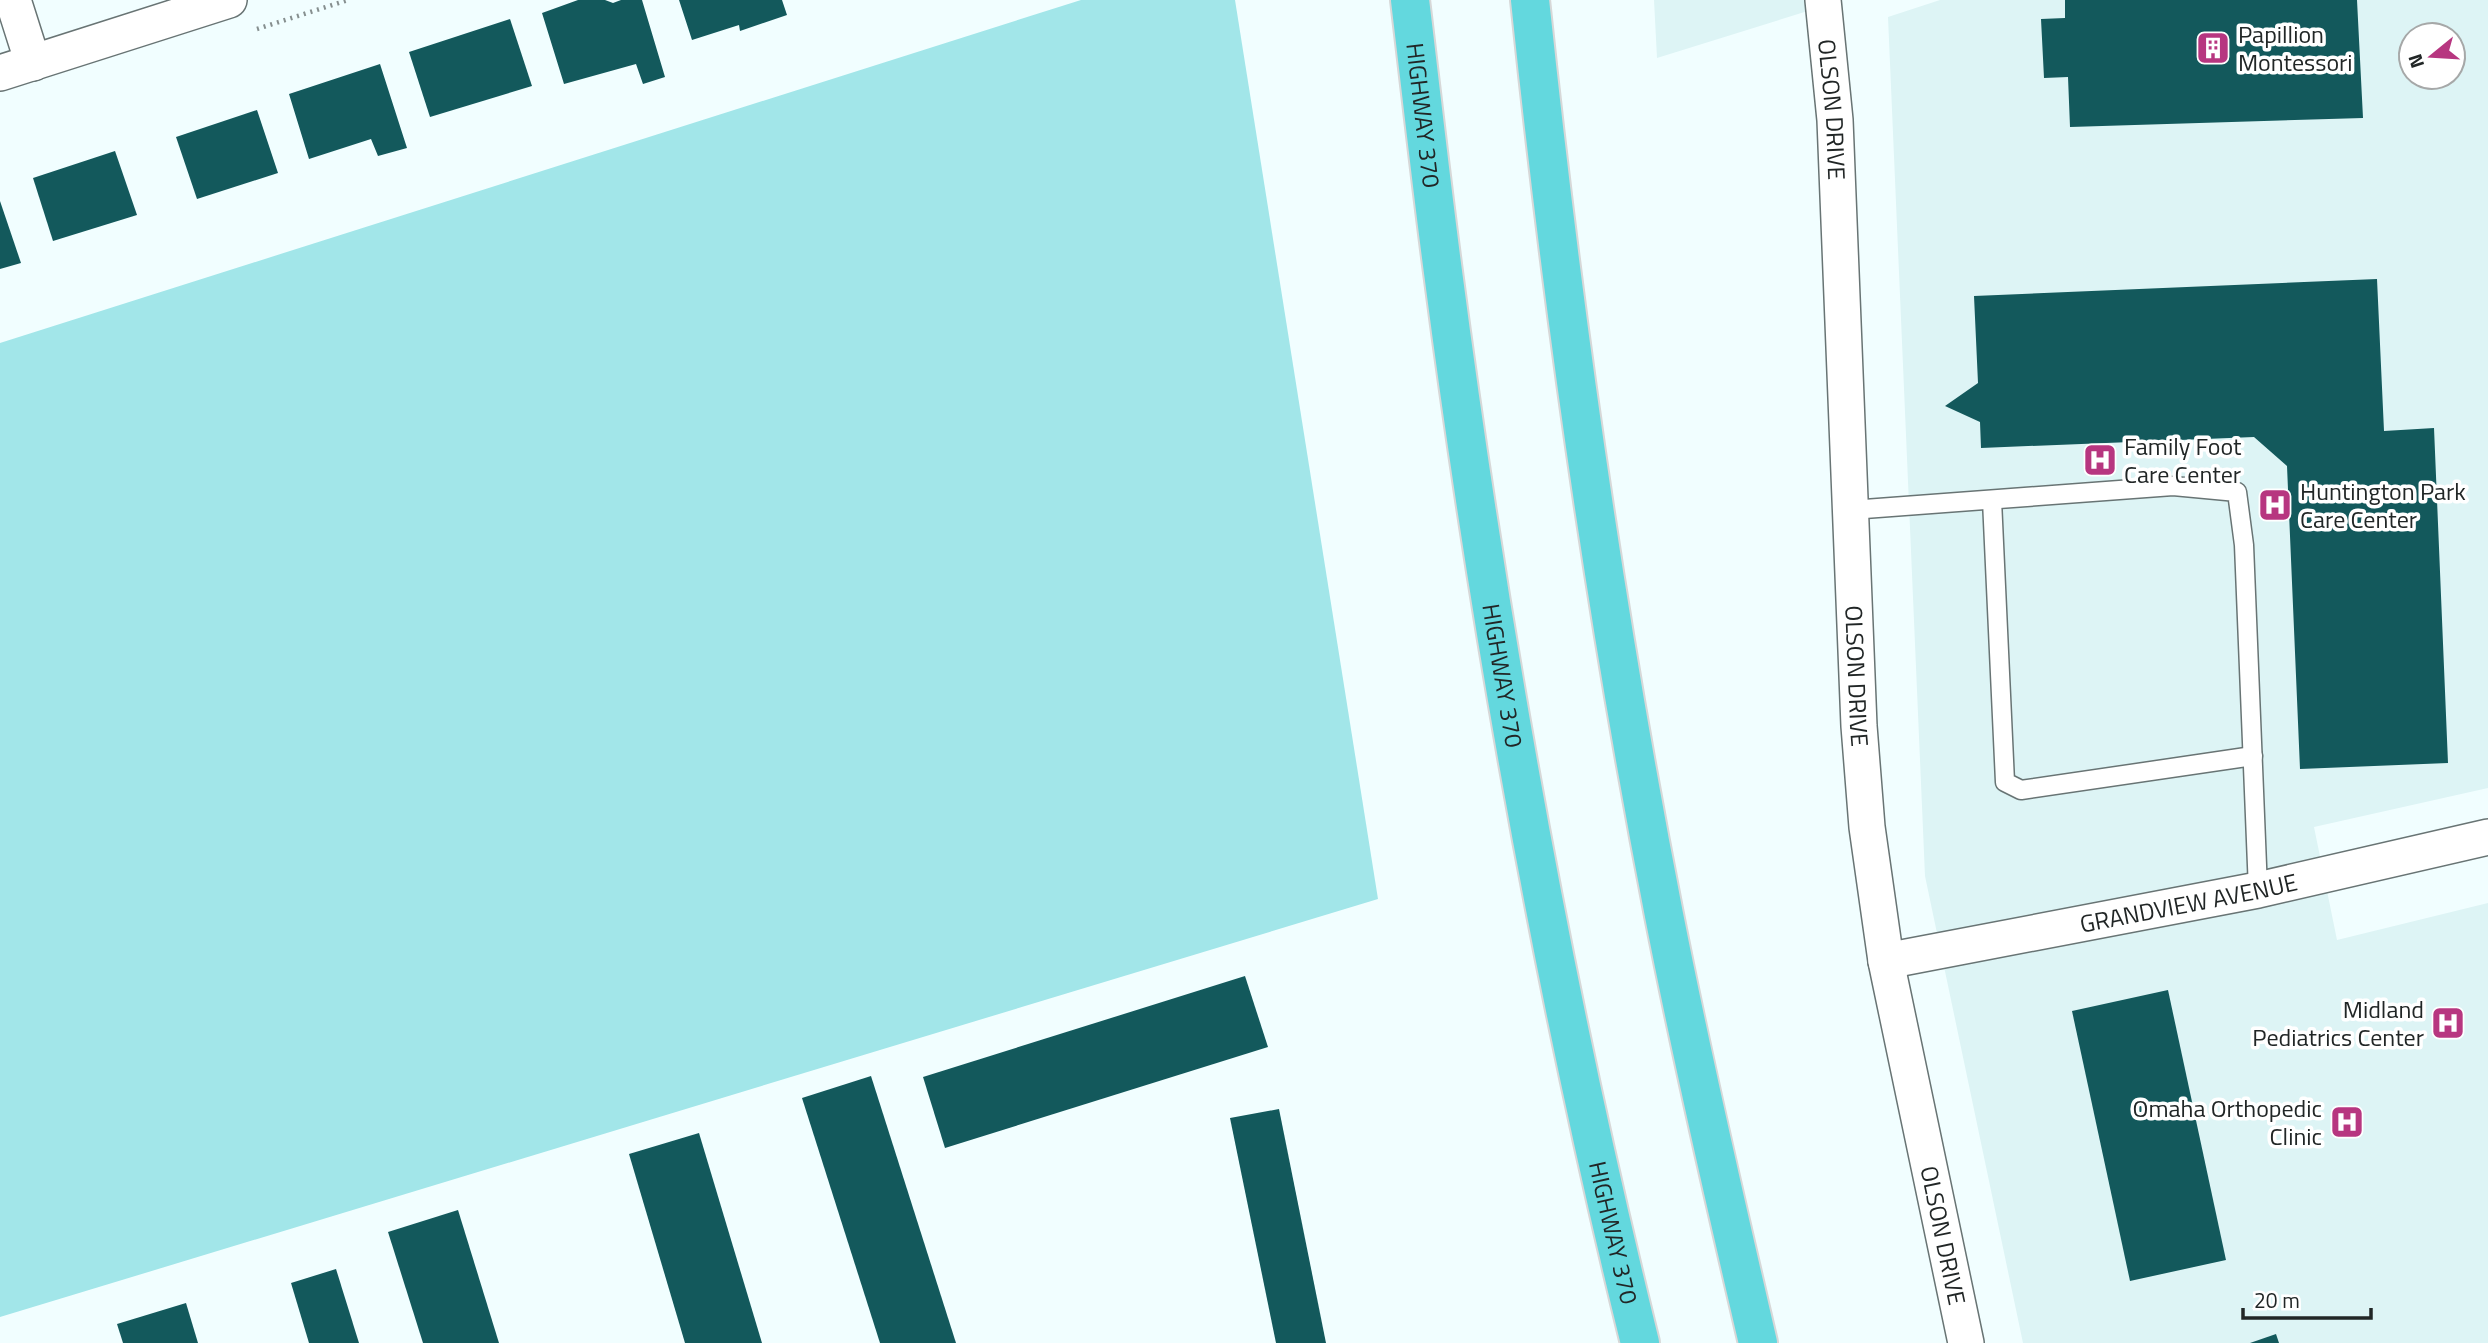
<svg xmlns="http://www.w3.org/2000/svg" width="2488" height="1343" viewBox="0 0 2488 1343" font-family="'Titillium Web',sans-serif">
<rect width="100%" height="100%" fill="#f1feff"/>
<g fill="#ddf4f5" fill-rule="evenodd">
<path d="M1654,0H1843L1657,58Z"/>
<path d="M1940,0H2488V788L2314,827L2337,940L2488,903V1343H2023L1925,876L1888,17ZM2411,35H2453V77H2411Z"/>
</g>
<path fill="#a2e6e9" d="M1081,0H1235L1378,899L0,1317V343Z"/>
<g fill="#13595c">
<path d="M578,0H605L613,3L621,0H642L665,77L643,84L636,64L564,84L542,13Z"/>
<path d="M679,0H782L787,15L740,31L739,25L692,40Z"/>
<path d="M2065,0H2357L2363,118L2070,127L2068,77L2044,78L2041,19L2065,18Z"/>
<path d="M510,19L532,86L430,117L409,52Z"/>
<path d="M380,64L407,148L378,156L371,139L309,159L289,94Z"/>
<path d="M257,110L278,173L197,199L176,137Z"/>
<path d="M115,151L137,215L53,241L33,178Z"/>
<path d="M0,201L21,263L0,269Z"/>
<path d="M2377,279L2384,431L2434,428L2448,763L2300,769L2287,466L2254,437L1981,448L1980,422L1945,406L1978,383L1974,296Z"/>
<path d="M1245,976L1268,1047L945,1148L923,1077Z"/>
<path d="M2168,990L2226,1260L2130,1281L2072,1011Z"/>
<path d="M871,1076L956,1343H880L802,1098Z"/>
<path d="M1279,1109L1326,1343H1276L1230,1118Z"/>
<path d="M699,1133L762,1343H685L629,1154Z"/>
<path d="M458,1210L499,1343H423L388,1232Z"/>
<path d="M336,1269L359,1343H309L291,1283Z"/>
<path d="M186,1303L198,1343H123L117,1324Z"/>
<path d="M2276,1334L2279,1343H2250Z"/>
</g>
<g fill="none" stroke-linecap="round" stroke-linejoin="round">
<defs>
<g id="service">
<path d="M1992,500L2005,782L2021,790L2253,756"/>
<path d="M1851,510L2173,486L2237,492L2244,545L2258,890"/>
</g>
<g id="minor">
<path d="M13,0L33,63"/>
<path id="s1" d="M1823,0L1835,120L1859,726L1867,827L1886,961L1966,1343"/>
<path d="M0,73L229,0"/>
<path id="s2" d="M1886,961L2258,890L2488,837"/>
</g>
<g id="trunk">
<path id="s3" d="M1410,0C1421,91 1431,182 1443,272C1490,632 1553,990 1640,1343"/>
<path d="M1530,0C1562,306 1605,613 1664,915C1692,1058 1725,1201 1758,1343"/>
</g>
</defs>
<use href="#service" stroke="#687474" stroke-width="21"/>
<use href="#minor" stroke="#687474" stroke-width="38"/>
<use href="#trunk" stroke="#d7d8d8" stroke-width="42"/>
<path stroke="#868f8f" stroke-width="4.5" stroke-dasharray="2 5" stroke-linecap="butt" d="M257,29L348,0"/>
<use href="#service" stroke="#fff" stroke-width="18"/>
<use href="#minor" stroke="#fff" stroke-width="35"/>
<use href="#trunk" stroke="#63d8de" stroke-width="38"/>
</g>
<defs>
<symbol id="building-square" viewBox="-11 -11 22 22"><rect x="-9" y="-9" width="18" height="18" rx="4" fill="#b73680" stroke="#fff"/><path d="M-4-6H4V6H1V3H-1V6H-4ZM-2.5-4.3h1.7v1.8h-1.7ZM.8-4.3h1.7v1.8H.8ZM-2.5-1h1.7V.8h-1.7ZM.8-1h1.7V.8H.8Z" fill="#fff"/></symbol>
<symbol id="hospital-square" viewBox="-11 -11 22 22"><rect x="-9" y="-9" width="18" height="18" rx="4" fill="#b73680" stroke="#fff"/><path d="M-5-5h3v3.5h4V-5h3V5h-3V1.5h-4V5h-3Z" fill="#fff"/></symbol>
</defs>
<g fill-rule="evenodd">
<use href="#building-square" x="2194" y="29" width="38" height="38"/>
<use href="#hospital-square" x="2081" y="441" width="38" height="38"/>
<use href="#hospital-square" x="2256" y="486" width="38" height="38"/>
<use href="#hospital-square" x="2429" y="1004" width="38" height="38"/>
<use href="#hospital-square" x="2328" y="1103" width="38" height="38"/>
</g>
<g text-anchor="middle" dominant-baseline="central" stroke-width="7" stroke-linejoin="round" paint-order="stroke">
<g font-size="24" fill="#212626" stroke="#fff" text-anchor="start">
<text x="2238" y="34">Papillion<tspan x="2238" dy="28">Montessori</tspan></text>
<text x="2124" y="446">Family Foot<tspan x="2124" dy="28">Care Center</tspan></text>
<text x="2300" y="491">Huntington Park<tspan x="2300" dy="28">Care Center</tspan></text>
<text x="2424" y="1009" text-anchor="end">Midland<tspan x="2424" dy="28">Pediatrics Center</tspan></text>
<text x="2322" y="1108" text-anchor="end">Omaha Orthopedic<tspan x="2322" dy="28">Clinic</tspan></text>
</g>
<g font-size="24" fill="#212626" stroke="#fff">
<text stroke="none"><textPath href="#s1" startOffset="110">OLSON DRIVE</textPath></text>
<text stroke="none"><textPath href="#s3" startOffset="116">HIGHWAY 370</textPath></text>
<text stroke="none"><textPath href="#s3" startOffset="682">HIGHWAY 370</textPath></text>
<text stroke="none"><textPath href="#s1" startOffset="677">OLSON DRIVE</textPath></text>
<text stroke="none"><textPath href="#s2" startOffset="308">GRANDVIEW AVENUE</textPath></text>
<text stroke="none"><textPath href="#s3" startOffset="1250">HIGHWAY 370</textPath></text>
<text stroke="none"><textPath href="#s1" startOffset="1244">OLSON DRIVE</textPath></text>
</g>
</g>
<g transform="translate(2432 56) rotate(252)"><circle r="33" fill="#ffffff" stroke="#a6a8a8" stroke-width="2"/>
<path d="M0-5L12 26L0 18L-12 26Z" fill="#b73680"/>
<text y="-10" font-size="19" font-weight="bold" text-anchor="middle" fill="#212626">N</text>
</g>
<path d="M2243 1308v10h128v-10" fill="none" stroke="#212626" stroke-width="3.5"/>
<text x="2254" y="1308" font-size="21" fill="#212626" stroke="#ffffff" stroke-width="5" paint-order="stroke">20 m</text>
</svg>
